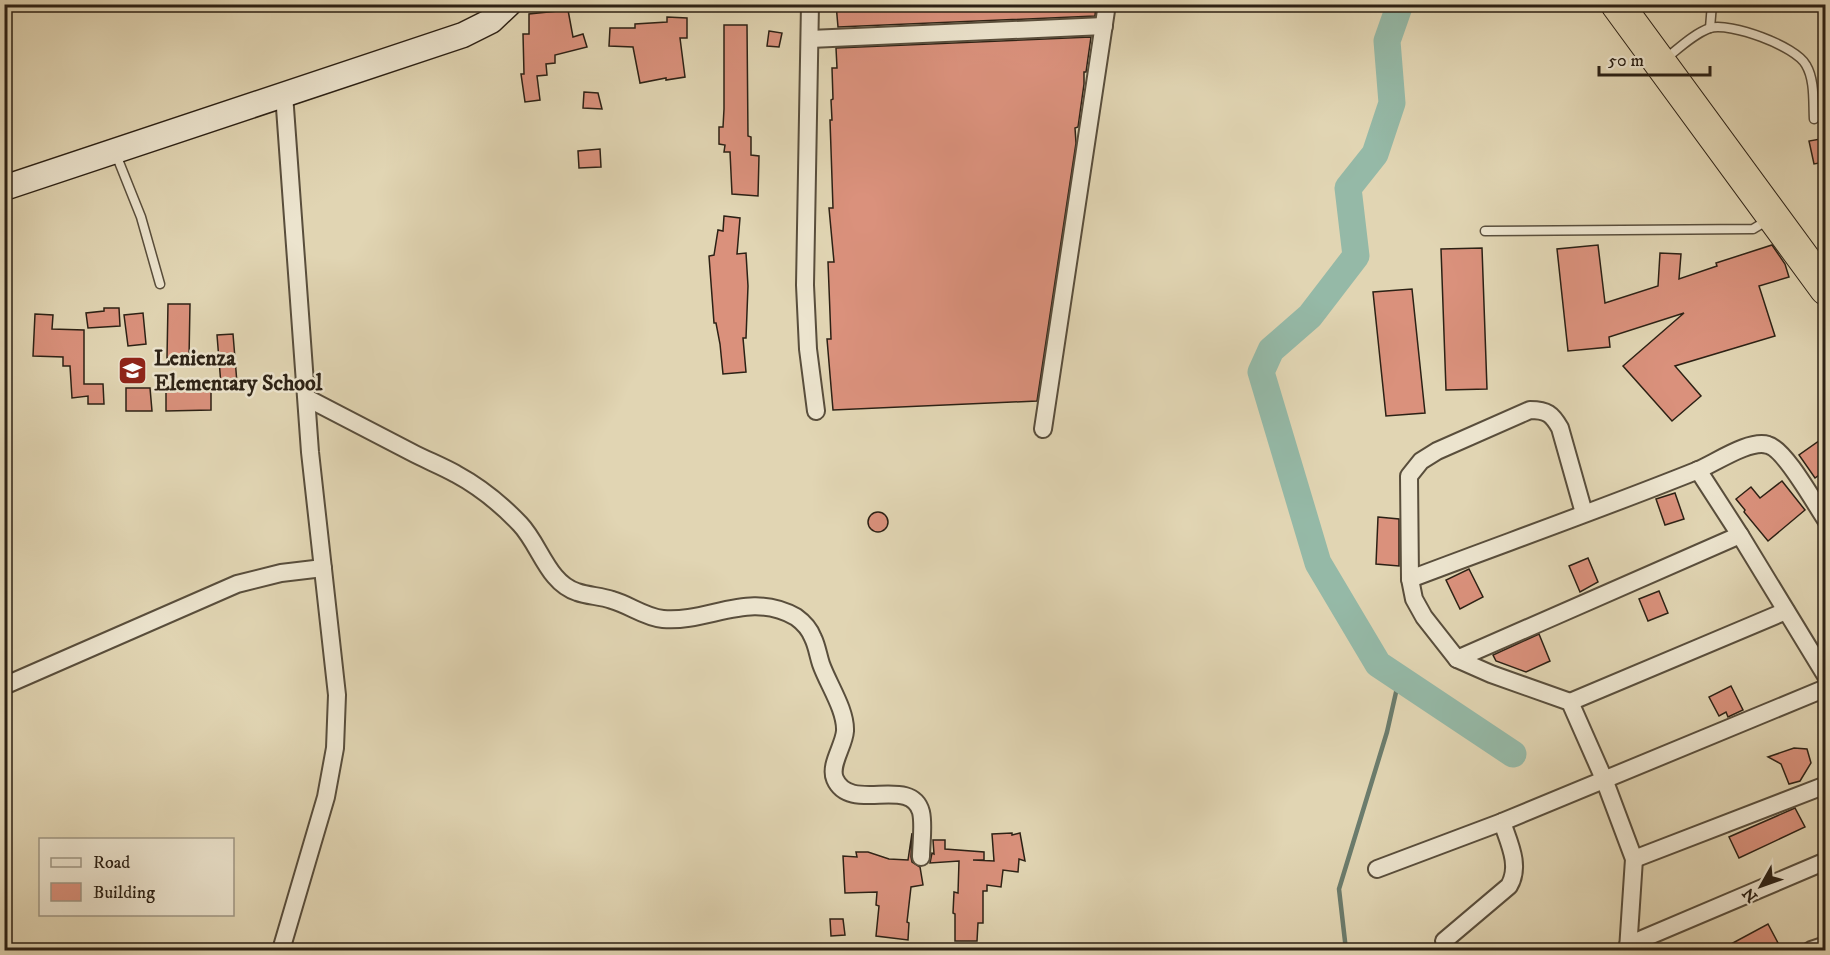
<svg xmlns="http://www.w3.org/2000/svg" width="1830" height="955" viewBox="0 0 1830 955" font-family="'IM FELL DW Pica',serif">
<rect width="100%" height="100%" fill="#e1d5b3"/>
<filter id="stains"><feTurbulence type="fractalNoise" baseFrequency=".00333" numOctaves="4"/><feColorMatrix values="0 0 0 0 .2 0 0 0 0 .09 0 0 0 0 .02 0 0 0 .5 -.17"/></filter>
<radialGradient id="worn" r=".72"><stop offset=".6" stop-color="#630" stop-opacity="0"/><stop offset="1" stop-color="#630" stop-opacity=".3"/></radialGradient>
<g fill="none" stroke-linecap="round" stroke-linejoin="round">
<path stroke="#6b7c6d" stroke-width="4.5" d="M1346,950L1339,889L1387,732L1399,679"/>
<path stroke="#95b9a7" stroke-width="27" d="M1400,4L1387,41L1392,103L1375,154L1348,188L1356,256L1310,316L1271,350L1261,372L1318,563L1378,664L1513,754"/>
</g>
<g fill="#da917c" stroke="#2c2115" stroke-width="1.5">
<path d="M836,4H915L916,9L999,4H1096L1095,16L838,27Z"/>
<path d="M568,10L573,37L583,34L587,47L555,55V63L546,64L547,75L537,76L540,100L525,102L521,74H524L523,34H529V14Z"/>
<path d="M667,17L687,18V38H680L685,77L666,80V78L640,83L633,47L609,46L610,28H635V24L667,22Z"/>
<path d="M724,25H747L748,136L751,137V155L759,156L758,196L732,194L730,152H724L725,145L719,144V127H723L724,109Z"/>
<path d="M769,31L782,33L779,47L767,46Z"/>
<path d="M1091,37L1086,72H1084V84L1078,127L1075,128L1076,143L1037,401L833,410L827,339H831L828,262H834L829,208H833L830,120H832L831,100L833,99L832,68H837L836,48Z"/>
<path d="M584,92L598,93L602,109L583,108Z"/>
<path d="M1820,139L1825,162L1814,164L1809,141Z"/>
<path d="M600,149L601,167L579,168L578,151Z"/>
<path d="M724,216L740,218L737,254L746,253L748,286L746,338H743L746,372L723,374L720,344L716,323H714L709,256L714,255L718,230L723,231Z"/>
<path d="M1598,245L1605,303L1658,286L1660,253L1681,254L1679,279L1717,266L1716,263L1772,245L1785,264L1789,277L1759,286L1775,336L1675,366L1701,396L1672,421L1623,366L1684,313L1609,337L1610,347L1568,351L1557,249Z"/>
<path d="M1482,248L1487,389L1446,390L1441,249Z"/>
<path d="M1412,289L1425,413L1386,416L1373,292Z"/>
<path d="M168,304H190L189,358H167Z"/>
<path d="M104,308H119L120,326L88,328L86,313L104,311Z"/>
<path d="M143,313L146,344L128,346L124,315Z"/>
<path d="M35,314L53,315L52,329L84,330V384H103L104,404H88V396L72,398L70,366H63V357L33,356Z"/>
<path d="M233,334L237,383L221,385L217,335Z"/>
<path d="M211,387V410L166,411V388Z"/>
<path d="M126,388H150L152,411H126Z"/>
<path d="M1826,436V470L1815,478L1799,455Z"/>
<path d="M1782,481L1805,510L1768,541L1744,512L1745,510L1736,499L1751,487L1760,498Z"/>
<path d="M1675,493L1684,519L1665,525L1656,499Z"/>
<circle cx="878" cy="522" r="10"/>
<path d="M1378,517L1399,519V566L1376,564Z"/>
<path d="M1588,558L1598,582L1580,592L1569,566Z"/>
<path d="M1469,569L1483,597L1460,609L1446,580Z"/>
<path d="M1659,591L1668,613L1648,621L1639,599Z"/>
<path d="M1539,634L1550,661L1526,672L1496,661L1493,655Z"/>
<path d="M1731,686L1743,710L1728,717L1726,712L1719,716L1709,697Z"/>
<path d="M1794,748L1807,749L1811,763L1800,781L1789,784L1781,764L1768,757Z"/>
<path d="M1795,808L1805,827L1739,858L1729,837Z"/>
<path d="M912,833L911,857L912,862L920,867L923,885L911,887L907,922L909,923L908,940L876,936L879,906L876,905L877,892L845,893L843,856L857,857L856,852H868L889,859L908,860Z"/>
<path d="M1012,833V835L1020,833L1025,861L1019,859L1018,872L1003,870L1001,887L987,885V891H983V923H978L977,941H955V914L953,913L954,892L958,893L959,861L930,863L932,853L934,854L933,840H945V849L984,852V860H973L994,861L992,834Z"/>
<path d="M830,919H843L845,935L831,936Z"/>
<path d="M1768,924L1778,943L1774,945L1777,951H1718Z"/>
</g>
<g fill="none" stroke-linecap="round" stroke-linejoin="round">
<defs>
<g id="lane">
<path d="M1710,28L1712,4"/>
<path d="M1664,60C1677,50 1693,34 1710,28C1730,22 1796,46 1806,65C1815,80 1813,102 1814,119"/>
<path d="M115,152L141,217L160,284"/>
<path d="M1485,231L1753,229L1768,220"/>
</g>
<g id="street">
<path d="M810,4L805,285L808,349L816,411"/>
<path d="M810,39L1104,26"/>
<path d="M307,398C342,416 376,434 411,452C426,460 442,466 456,474C480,487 501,504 520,524C540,545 548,583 577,592C588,596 601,596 612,600C630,605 644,617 663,619C709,623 749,590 796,617C803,622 810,630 813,638C817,646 818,655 821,664C828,684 846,710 845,731C844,746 829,765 835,779C850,814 911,775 921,812C924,825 921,844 921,857"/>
<path d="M1043,429L1107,4"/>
<path d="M1698,470L1740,535L1826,676"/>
<path d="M1584,513L1560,428C1552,414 1547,410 1530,410L1437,451L1421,461L1409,476L1410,579L1414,599L1424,617L1457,659L1491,674L1570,702L1604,779L1634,859L1628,950"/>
<path d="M1410,579C1505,543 1601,509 1696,471C1714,464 1749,439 1768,445C1785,449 1815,504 1826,520"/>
<path d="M1457,659L1740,535"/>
<path d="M6,685L237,584L281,573L323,568"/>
<path d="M1570,702L1786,611"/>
<path d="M1634,859L1826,785"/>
<path d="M1377,869L1502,822L1826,688"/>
<path d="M1444,941L1509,886C1521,866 1509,843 1502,822"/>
<path d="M1628,945L1826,861"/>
<path d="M281,950L326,797L335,748L337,695L310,452L284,94"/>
<path d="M1811,950L1826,945"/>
</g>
<path id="secondary" d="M4,188L463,35L491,21L509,4"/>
<path id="highway" d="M1617,4L1826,289"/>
</defs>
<use href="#lane" stroke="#594e3c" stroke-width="11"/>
<use href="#street" stroke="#594e3c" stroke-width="20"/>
<use href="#secondary" stroke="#2c2115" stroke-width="27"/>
<use href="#highway" stroke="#2c2115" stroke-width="34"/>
<use href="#lane" stroke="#ece4ce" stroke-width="8"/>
<use href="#street" stroke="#ece4ce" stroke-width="16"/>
<use href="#secondary" stroke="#ece4ce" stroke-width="24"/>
<use href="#highway" stroke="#e1d5b3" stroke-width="32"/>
</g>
<defs>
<symbol id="school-square" viewBox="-11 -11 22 22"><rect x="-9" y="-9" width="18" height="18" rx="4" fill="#8f2418" stroke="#ece4ce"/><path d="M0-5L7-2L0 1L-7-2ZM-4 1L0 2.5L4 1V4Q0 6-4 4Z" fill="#fff"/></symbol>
</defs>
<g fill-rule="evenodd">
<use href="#school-square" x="116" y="354" width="33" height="33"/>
</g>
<g text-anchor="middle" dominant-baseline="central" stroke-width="5" stroke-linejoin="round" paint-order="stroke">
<g font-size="22" font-weight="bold" fill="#2c2115" stroke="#ece4ce" text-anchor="start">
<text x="154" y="358">Lenienza<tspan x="154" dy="25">Elementary School</tspan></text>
</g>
</g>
<rect width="1830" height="955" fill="none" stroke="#e1d5b3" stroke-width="24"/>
<rect x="6" y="6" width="1818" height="943" fill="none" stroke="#2c2115" stroke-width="3"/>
<rect x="12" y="12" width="1806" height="931" fill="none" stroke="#2c2115" stroke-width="1.5"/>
<rect x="39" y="838" width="195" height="78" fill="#ece4ce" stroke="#9f9684" stroke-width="1.5"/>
<rect x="51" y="858" width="30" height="9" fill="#ece4ce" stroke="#9f9684" stroke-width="1.5"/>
<text x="93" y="868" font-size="18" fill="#2c2115">Road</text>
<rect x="51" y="883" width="30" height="18" fill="#da917c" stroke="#9f9684" stroke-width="1.5"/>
<text x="93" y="898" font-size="18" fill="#2c2115">Building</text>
<g transform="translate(1761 886) rotate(230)" stroke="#ece4ce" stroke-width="4.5" paint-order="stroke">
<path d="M0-4.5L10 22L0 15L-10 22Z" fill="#2c2115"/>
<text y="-9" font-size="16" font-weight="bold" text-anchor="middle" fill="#2c2115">N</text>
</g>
<path d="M1599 66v9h111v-9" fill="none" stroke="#2c2115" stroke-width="3"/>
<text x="1608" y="66" font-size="18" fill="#2c2115" stroke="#ece4ce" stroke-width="4.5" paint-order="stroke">50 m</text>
<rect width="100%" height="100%" filter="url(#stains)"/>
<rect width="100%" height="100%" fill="url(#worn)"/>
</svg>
